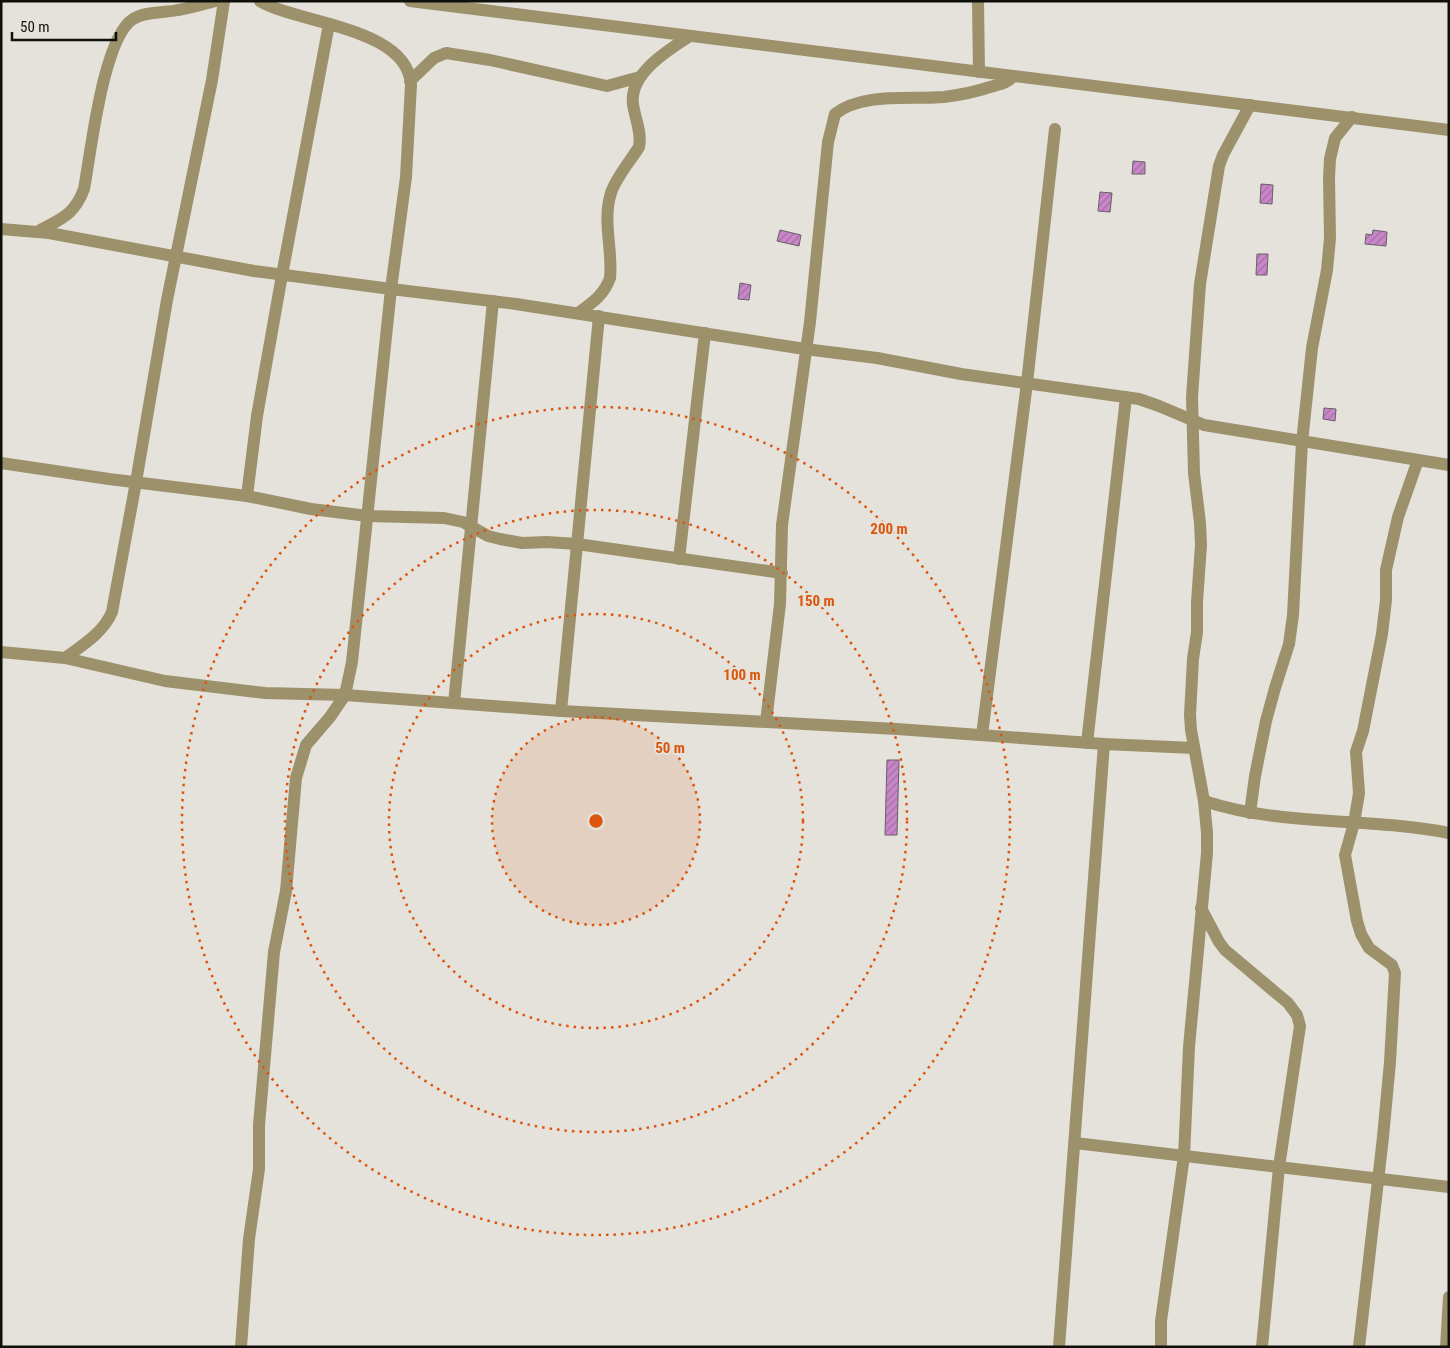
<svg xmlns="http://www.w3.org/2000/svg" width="1450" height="1348" viewBox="0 0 1450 1348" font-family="'Roboto Condensed',sans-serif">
<defs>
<pattern id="building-hatch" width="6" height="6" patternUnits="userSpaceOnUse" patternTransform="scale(1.25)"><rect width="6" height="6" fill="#c987ca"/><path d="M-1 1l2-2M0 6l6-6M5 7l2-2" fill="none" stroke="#a26da2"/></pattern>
</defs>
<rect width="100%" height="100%" fill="#e4e2da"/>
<g fill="url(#building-hatch)" stroke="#666066">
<path d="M1133,161L1145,162V174H1132Z"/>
<path d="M1261,184L1273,185L1272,204L1260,203Z"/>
<path d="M1100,192L1112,193L1110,212L1098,211Z"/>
<path d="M780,230L801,235L799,246L777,241Z"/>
<path d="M1373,230L1387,232L1386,246L1365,244L1366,234L1372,235Z"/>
<path d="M1257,254H1268L1267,275H1256Z"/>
<path d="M740,283L751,285L749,300L738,299Z"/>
<path d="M1324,408L1336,409L1335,421L1323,419Z"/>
<path d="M887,760H899L897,835H885Z"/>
</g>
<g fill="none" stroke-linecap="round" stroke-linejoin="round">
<g stroke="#9d916c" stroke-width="12">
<path d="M410,1L1449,130"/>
<path d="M978,1L979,72"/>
<path d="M410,81L434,58L446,53L490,60L607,86L640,77"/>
<path d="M1,229L49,233L254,271L391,289L516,304L805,349L877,358L961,374L1139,399L1159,406L1204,425L1449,465"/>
<path d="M37,232C60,219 74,216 84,189C91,152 103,38 133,19C145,11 165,13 178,10C191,8 203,4 216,1"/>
<path d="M578,313C592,303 604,295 610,278C613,250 602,221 611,193C615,179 631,160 639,147C642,132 635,119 633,104C629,74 668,50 690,36"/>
<path d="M1,463L109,479L247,496L311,509L368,516L444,518L463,522L488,536L500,539L522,543L547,542L577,544L782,573"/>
<path d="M247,496L257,416L282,275L329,24"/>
<path d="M679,559L705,333"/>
<path d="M1,652L65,658L165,681L265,693L345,695L561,711L897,729L1104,744L1194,748"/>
<path d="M65,658C83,645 103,633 112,612L136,482L167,300L212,80L224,1"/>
<path d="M454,703L493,301"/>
<path d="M561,711L599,316"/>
<path d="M766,722L780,604L782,525L810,322L828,142L835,114C863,92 910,100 944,97C960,95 975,92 990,87C998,85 1008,83 1013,76"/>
<path d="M982,735L1027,383L1055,129"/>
<path d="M1087,743L1126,397"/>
<path d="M1204,801C1284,827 1368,817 1449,833"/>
<path d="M1250,813L1255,776L1266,721L1275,688L1289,644L1293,615L1302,442L1312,348L1327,270L1330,238L1329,178L1330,159L1335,138L1352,117"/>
<path d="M1201,908L1219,942L1225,950L1288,1003L1297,1015L1300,1026L1279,1167L1262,1347"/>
<path d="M1075,1143L1449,1187"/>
<path d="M241,1347L249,1239L259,1169V1125L274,952L286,891L296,778L306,745L330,717L345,695L352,662L391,289L406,177L411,85C408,27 298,24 260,1"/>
<path d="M1059,1347L1104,744"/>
<path d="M1161,1347V1321L1184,1156L1189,1047L1207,853V833L1204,801L1191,730L1190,715L1193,659L1197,632V602L1201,545L1200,523L1194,473L1192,397L1200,284L1219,166L1223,155L1250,105"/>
<path d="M1359,1347L1383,1137L1390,1062L1395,973L1392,965L1369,948L1361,934L1357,921L1345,855L1354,823L1359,793L1356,752L1363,731L1382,634L1386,600V570L1398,517L1418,460"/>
<path d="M1446,1347L1449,1297"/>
</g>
</g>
<circle cx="596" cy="821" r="104" fill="#dd550c" fill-opacity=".12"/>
<g fill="none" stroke="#dd550c" stroke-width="2.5" stroke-dasharray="2.5 5">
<circle cx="596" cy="821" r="104"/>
<circle cx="596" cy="821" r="207"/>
<circle cx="596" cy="821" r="311"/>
<circle cx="596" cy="821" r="414"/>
</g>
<circle cx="596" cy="821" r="8" fill="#dd550c" stroke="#e4e2da" stroke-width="2.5"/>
<g font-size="15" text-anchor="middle" font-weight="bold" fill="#dd550c" stroke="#e4e2da" stroke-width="4" stroke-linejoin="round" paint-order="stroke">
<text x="889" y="534">200 m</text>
<text x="816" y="606">150 m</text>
<text x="742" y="680">100 m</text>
<text x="670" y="753">50 m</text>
</g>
<rect width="1450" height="1348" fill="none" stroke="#0f0f0c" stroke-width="5"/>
<path d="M12 32v8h104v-8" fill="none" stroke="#0f0f0c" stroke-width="2.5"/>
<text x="20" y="32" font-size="15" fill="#0f0f0c" stroke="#e4e2da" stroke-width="4" paint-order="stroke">50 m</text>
</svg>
